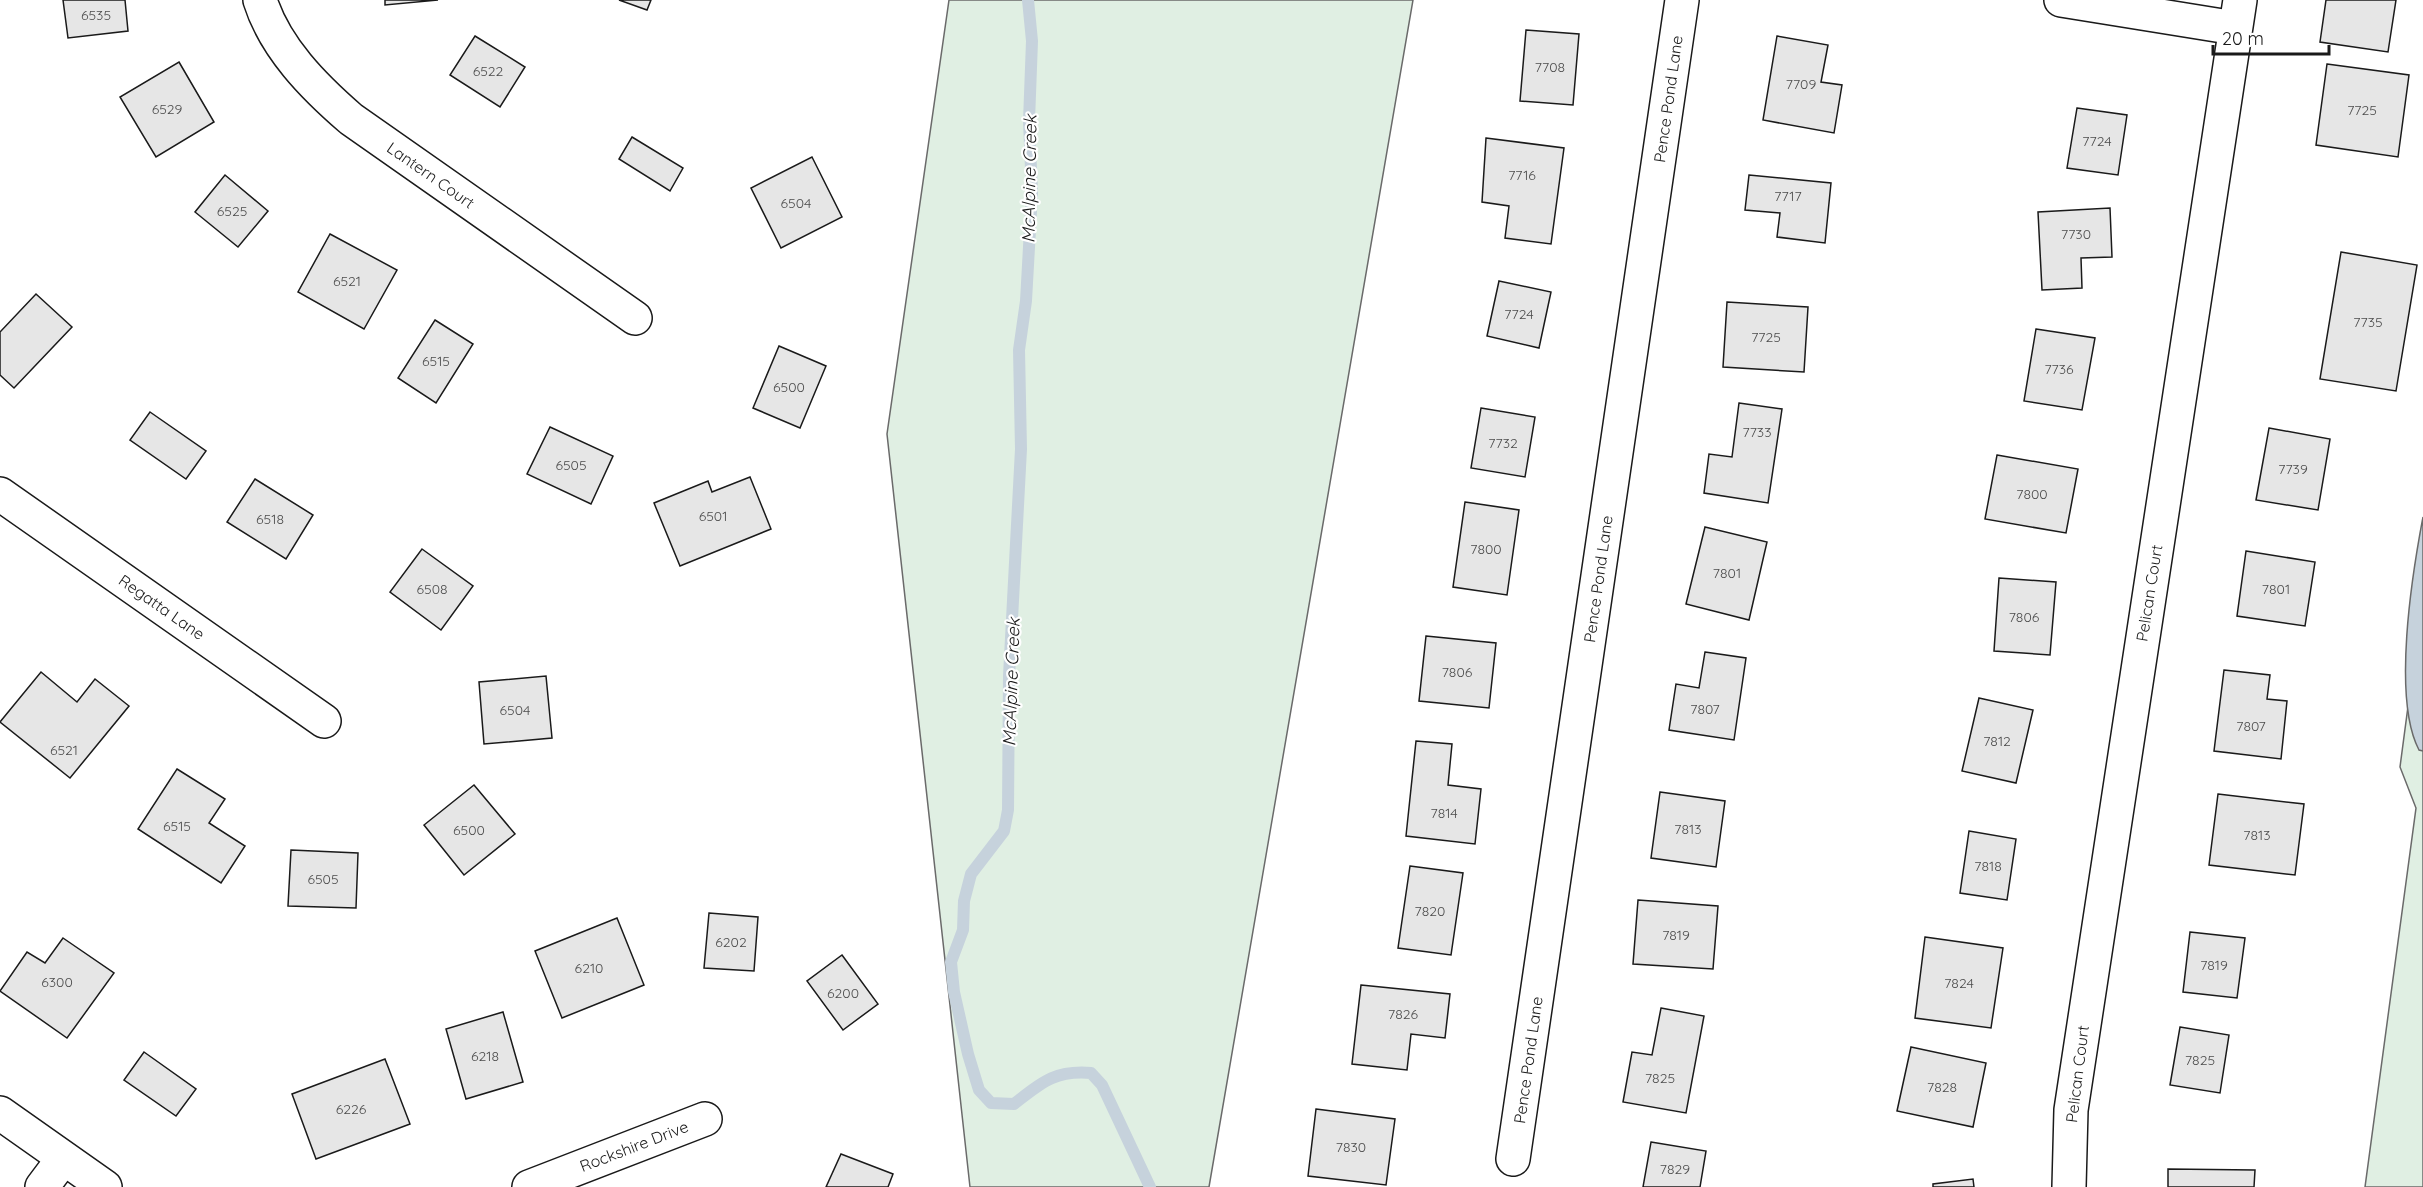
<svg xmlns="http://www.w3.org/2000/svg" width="2423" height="1187" viewBox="0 0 2423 1187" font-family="Quicksand,sans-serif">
<rect width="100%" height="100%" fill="#fff"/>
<g fill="#e0efe3" stroke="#6a6a6a" stroke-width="1.5">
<path d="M949,0H1413L1209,1187H970L887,434Z"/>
<path d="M2423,593V1187H2365L2416,808L2400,767Z"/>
</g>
<path fill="#c6d2dc" stroke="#6a6a6a" stroke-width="1.5" d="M2423,517V751L2419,750C2392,699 2412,575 2423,517Z"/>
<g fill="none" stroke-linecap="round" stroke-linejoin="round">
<path stroke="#c6d2dc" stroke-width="12" d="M1028,0L1032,41L1029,121L1032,193L1026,301L1019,350L1021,449L1009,676L1008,810L1004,831L971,874L964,901L963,930L951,962L954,992L968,1054L979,1090L991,1103L1014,1104C1041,1083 1054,1070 1091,1073L1102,1085L1150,1187"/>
</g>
<g fill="#e6e6e6" stroke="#1a1a1a" stroke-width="1.5">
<path d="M63,0H125L128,31L68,38Z"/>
<path d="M385,0H438L385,5Z"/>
<path d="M619,0H651L647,10Z"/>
<path d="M2326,0H2396L2388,52L2320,42Z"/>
<path d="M1526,30L1579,34L1573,105L1520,101Z"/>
<path d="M475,36L525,67L500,107L450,75Z"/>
<path d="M1777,36L1828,45L1821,82L1842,85L1834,133L1763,120Z"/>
<path d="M179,62L214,122L156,157L120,97Z"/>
<path d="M2327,64L2409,75L2398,157L2316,145Z"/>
<path d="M2077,108L2127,115L2118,175L2067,168Z"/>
<path d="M632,137L683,168L670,191L619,159Z"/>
<path d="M1486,138L1564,148L1551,244L1505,238L1509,206L1482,202Z"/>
<path d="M812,157L842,217L781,248L751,188Z"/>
<path d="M225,175L268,211L238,247L195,212Z"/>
<path d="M1749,175L1831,183L1825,243L1777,237L1780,213L1745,210Z"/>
<path d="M2110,208L2112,257L2081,258L2082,288L2042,290L2038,212Z"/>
<path d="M330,234L397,270L364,329L298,292Z"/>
<path d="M2341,252L2417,265L2396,391L2320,379Z"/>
<path d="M1499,281L1551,292L1539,348L1487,336Z"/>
<path d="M36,294L72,327L14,388L0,375V332Z"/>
<path d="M1727,302L1808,307L1804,372L1723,367Z"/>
<path d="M435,320L473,344L436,403L398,378Z"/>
<path d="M2036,329L2095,338L2082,410L2024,401Z"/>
<path d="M779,346L826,366L800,428L753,408Z"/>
<path d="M1739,403L1782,409L1768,503L1704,493L1709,454L1732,457Z"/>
<path d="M1481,408L1535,417L1525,477L1471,468Z"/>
<path d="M150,412L206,451L186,479L130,440Z"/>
<path d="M550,427L613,456L591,504L527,474Z"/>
<path d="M2269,428L2330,439L2318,510L2256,500Z"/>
<path d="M1997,455L2078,469L2066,533L1985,519Z"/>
<path d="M750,477L771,529L680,566L654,503L708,481L712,492Z"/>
<path d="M255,479L313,515L286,559L227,522Z"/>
<path d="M1465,502L1519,510L1507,595L1453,587Z"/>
<path d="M1705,527L1767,542L1749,620L1686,604Z"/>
<path d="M422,549L473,586L441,630L390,592Z"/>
<path d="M2246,551L2315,562L2305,626L2237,616Z"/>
<path d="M1999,578L2056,582L2050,655L1994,651Z"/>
<path d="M1426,636L1496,643L1489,708L1419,701Z"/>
<path d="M1705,652L1746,658L1734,740L1669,730L1676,684L1699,688Z"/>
<path d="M2224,670L2270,675L2267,699L2287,701L2281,759L2214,751Z"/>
<path d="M41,672L77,702L95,679L129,706L70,778L0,722Z"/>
<path d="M546,676L552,738L484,744L479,682Z"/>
<path d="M1979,698L2033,710L2016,783L1962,771Z"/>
<path d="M1416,741L1452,744L1448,785L1481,789L1475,844L1406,836Z"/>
<path d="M177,769L225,799L209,823L245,846L221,883L138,829Z"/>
<path d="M474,785L515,834L464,875L424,825Z"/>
<path d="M1660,792L1725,801L1716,867L1651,858Z"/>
<path d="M2218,794L2304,804L2295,875L2209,865Z"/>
<path d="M1969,831L2016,839L2007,900L1960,893Z"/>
<path d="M291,850L358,853L356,908L288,906Z"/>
<path d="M1410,866L1463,873L1451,955L1398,948Z"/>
<path d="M1638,900L1718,906L1713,969L1633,964Z"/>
<path d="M709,913L758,917L754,971L704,968Z"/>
<path d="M617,918L644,985L562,1018L535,951Z"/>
<path d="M2190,932L2245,938L2237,998L2183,992Z"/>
<path d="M1925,937L2003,948L1991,1028L1915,1018Z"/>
<path d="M63,938L114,973L67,1038L0,991L27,952L45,963Z"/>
<path d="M842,955L878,1004L843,1030L807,981Z"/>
<path d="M1361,985L1450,994L1445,1038L1411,1034L1407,1070L1352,1064Z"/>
<path d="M1661,1008L1704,1016L1686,1113L1623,1102L1632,1052L1652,1055Z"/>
<path d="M503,1012L523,1082L466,1099L446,1029Z"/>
<path d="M2180,1027L2229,1035L2220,1093L2170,1085Z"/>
<path d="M1911,1047L1986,1063L1973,1127L1897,1111Z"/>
<path d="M144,1052L196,1089L176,1116L124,1080Z"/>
<path d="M385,1059L410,1124L316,1159L292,1094Z"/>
<path d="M1316,1109L1395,1119L1386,1185L1308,1176Z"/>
<path d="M1651,1142L1706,1151L1700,1187H1643Z"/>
<path d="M841,1154L893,1174L888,1187H826Z"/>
<path d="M2168,1169L2255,1170L2254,1187H2168Z"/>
<path d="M1973,1179L1974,1187H1933V1184Z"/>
</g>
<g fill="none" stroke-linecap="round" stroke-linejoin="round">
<defs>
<g id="minor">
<path d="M260,0C275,48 314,87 351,119L635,318"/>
<path d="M2061,0L2235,28"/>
<path d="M0,494L324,721"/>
<path d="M0,1113L105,1187"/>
<path d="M1513,1159L1682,0"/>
<path d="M42,1187L63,1159"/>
<path d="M529,1187L705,1119"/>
<path d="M2069,1187L2071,1110L2240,0"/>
</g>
</defs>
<use href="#minor" stroke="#1a1a1a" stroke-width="36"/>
<use href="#minor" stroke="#fff" stroke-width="33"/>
</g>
<g text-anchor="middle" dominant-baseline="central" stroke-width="4.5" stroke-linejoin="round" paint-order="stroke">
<g font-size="14" fill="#4d4d4d">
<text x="96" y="15">6535</text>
<text x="1550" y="67">7708</text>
<text x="488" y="71">6522</text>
<text x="1801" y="84">7709</text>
<text x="167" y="109">6529</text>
<text x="2362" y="110">7725</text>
<text x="2097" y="141">7724</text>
<text x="1522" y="175">7716</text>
<text x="1788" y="196">7717</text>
<text x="796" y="203">6504</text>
<text x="232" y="211">6525</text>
<text x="2076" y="234">7730</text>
<text x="347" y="281">6521</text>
<text x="1519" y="314">7724</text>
<text x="2368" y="322">7735</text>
<text x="1766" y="337">7725</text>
<text x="436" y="361">6515</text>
<text x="2059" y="369">7736</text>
<text x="789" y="387">6500</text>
<text x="1757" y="432">7733</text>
<text x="1503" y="443">7732</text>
<text x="571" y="465">6505</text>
<text x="2293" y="469">7739</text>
<text x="2032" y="494">7800</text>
<text x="713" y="516">6501</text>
<text x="270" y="519">6518</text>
<text x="1486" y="549">7800</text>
<text x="1727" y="573">7801</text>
<text x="432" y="589">6508</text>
<text x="2276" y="589">7801</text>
<text x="2024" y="617">7806</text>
<text x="1457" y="672">7806</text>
<text x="1705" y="709">7807</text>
<text x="515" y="710">6504</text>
<text x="2251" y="726">7807</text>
<text x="1997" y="741">7812</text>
<text x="64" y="750">6521</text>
<text x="1444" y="813">7814</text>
<text x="177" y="826">6515</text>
<text x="1688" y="829">7813</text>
<text x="469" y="830">6500</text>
<text x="2257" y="835">7813</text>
<text x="1988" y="866">7818</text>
<text x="323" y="879">6505</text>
<text x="1430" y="911">7820</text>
<text x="1676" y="935">7819</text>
<text x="731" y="942">6202</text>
<text x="2214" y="965">7819</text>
<text x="589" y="968">6210</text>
<text x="57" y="982">6300</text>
<text x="1959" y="983">7824</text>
<text x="843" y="993">6200</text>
<text x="1403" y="1014">7826</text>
<text x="485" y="1056">6218</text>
<text x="2200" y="1060">7825</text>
<text x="1660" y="1078">7825</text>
<text x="1942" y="1087">7828</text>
<text x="351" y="1109">6226</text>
<text x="1351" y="1147">7830</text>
<text x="1675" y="1169">7829</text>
</g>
<g font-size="16" fill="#1a1a1a" stroke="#fff">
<text transform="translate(1668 99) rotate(-82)">Pence Pond Lane</text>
<text transform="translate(431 175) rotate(35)">Lantern Court</text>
<text transform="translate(1598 579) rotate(-82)">Pence Pond Lane</text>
<text transform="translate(2149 593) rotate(-81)">Pelican Court</text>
<text transform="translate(162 607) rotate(35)">Regatta Lane</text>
<text transform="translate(1528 1060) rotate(-82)">Pence Pond Lane</text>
<text transform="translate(2077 1074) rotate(-83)">Pelican Court</text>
<text transform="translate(634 1146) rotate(-21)">Rockshire Drive</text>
</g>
<g font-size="18" font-style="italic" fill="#1a1a1a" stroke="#fff">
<text transform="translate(1029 179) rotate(-89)">McAlpine Creek</text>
<text transform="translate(1011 682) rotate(-88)">McAlpine Creek</text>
</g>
</g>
<path d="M2213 45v9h116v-9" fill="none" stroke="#1a1a1a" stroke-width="3"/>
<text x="2222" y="45" font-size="18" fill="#1a1a1a" stroke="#ffffff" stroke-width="4.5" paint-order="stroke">20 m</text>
</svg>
